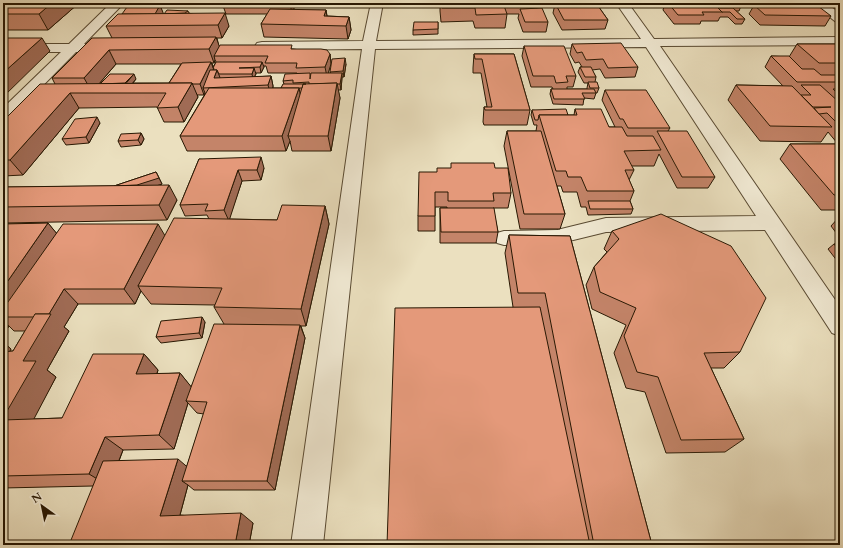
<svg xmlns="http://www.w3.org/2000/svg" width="843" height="548" viewBox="0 0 843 548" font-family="Cardo,serif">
<rect width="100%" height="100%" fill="#ebe0bf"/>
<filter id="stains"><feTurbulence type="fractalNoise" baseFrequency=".005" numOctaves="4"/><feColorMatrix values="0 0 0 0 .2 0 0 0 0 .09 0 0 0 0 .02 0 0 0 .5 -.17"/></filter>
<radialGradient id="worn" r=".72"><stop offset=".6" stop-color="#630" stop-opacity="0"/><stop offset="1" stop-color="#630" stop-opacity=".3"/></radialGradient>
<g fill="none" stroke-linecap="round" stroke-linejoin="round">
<defs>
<g id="minor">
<path d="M111,3H124L84,44L117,45L119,48L117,51L76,52L9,120L3,122V108L61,52H3V44H69Z"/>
<path d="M371,3H383L376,41L641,39L616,3H628L654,39L840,37V45L660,46L840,307V336L832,333L765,230L606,232L557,244L504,245L497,243L494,238L497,233L504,231L557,230L606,218L756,216L646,47L375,49L323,545H291L362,49L262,50L257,49L255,46L257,43L262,42L363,41Z"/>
<path d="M812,3H825L840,13V23L836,22Z"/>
</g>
</defs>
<use href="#minor" stroke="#594a32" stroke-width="2"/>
<use href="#minor" fill="#f2ebd5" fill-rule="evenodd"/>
</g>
<g fill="#c48469" stroke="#281803" fill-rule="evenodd">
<path d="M3,3H79L48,30H3Z"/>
<path d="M137,3H218L216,6H160L163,14L188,11L189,13L229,26L222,38H217L219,47L293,49L330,54L331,64L328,73H331L330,72L346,64L344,77H342L341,90H338L340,98L331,151H292L290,141L286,151H187L180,136L205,94V93L204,95H197L198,97L184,122H164L157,107L79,108L23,175L3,176V121L55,84L52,78L112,38L106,26L122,14L138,6ZM215,60L216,62L213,67L212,63H214ZM116,64H181L169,83H133L136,79L99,84ZM264,66H266L268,73H297V74L283,81L284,84L281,88H273V86L271,76L254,77L256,74V73H261L264,67Z"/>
<path d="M222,3H296L293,10H326L327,16L349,17L351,30L348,39L264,37L261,24L267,14H226Z"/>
<path d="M440,3H537V9L548,22L546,32H523L518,18L519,14H507L505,28H475L473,21L441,22L440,11Z"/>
<path d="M554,3H596L608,20L605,29L562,30L553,13L555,4Z"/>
<path d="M665,3H738L741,6L739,11H736L745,19L742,24H735L728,17H720L718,21H701L700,24H674L663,10Z"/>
<path d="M746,3H808L807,6L831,16L825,26L760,25L749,14L753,7H750Z"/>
<path d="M438,22V34L413,35V30Z"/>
<path d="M572,44L638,67L635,77L605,78L600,69L592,70L596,77L595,82L599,88L597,93H596L594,99L584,98L583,105L553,104L550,94L551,89H553L552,87H531L522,56L524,46L576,76L573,87H567V89H587V88L588,83H584L578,72L580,67H582L579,62L575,63L570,54Z"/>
<path d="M797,44H840V210H821L780,159L790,144H838L828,132L821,142L760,141L728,100L736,85L783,86L765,67L771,56L789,57Z"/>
<path d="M474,54H514L530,110L527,125H484L483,122L484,107H487L481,73H473V68Z"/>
<path d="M605,90L670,128L668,131L715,177L708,188H677L659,154L654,166H631L634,170L629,180L634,191L630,201L633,209L631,214L588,215L586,207H581L577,192H563L561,186H557L565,214L560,229H520L504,146L507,131H536L537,125H534L531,115L532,110L568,115H574L575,109L609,127H615L602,100Z"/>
<path d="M100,123L89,143L66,145L62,139Z"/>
<path d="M141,133L144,139L141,145L121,147L118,141Z"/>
<path d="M199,159L264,168L261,180L242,181L229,219L277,220L325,206L329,224L306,326H301L305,338L275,490H194L188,485L180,515L253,523L249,545L93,486L3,488V342L11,349L10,351H13L25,331H14L9,326L5,332H3V224L48,223L56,233L165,236L209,219L207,215L185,216L180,205ZM141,291L151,304L215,305L214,307L224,324L191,387L180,373L157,374L158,370L144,354L62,418L33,419L56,377L47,370L69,331L64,327L78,304H135ZM188,403L197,413L204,414L187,466L119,461L123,450L174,449Z"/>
<path d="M495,168L511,193L508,208H493L498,232L496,243H440V208H447V207H435V231H418V216L437,172Z"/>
<path d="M156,172L162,184L160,185L177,200L167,220L3,223V187L114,186Z"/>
<path d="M840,216V238L831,226Z"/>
<path d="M612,231L740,352L724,368H711L744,439L725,452L666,453L645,392L626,388L614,353L626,325L592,309L586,285L594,267L607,252L604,249Z"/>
<path d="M509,235L570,236L652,545H387L513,307L505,253Z"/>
<path d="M834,244H840V262H838L828,249Z"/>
<path d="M205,322L202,338L161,343L156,337Z"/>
</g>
<g fill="#a06b55" stroke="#281803">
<path d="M52,3H79L48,30L39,14Z"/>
<path d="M290,3H296L292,14Z"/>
<path d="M160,5L164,15H154Z"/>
<path d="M326,10L328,23L324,16Z"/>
<path d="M225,13L229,26L222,38L218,25Z"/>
<path d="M349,17L351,30L348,39L346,26Z"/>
<path d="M216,37L221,51L214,56L215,60L214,63L209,49Z"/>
<path d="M42,38L50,51L3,97V73Z"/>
<path d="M109,50L116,64L92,92L84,78Z"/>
<path d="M330,54L331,64L327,77L325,67Z"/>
<path d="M345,58L346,64L344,77L343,71Z"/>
<path d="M211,62L215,73L203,88L205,93L204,95L200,84Z"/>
<path d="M262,62L264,67L261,73L260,67Z"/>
<path d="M254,68L256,74L253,79L252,74Z"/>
<path d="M217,70L221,80L214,78Z"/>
<path d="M342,73V78L341,90L340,84Z"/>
<path d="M134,74L136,79L124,93L122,88Z"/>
<path d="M271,76L273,86L271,96L268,85Z"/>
<path d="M192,83L198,97L184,122L178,107Z"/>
<path d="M337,83L340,98L331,151L328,136Z"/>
<path d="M299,88L302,103L288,136L290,141L286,151L282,136Z"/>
<path d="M70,93L79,108L23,175L10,160Z"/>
<path d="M97,117L100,123L89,143L86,137Z"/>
<path d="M141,133L144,139L141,145L138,140Z"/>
<path d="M261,157L264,168L261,180L257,170Z"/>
<path d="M238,170L242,181L229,221L224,210Z"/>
<path d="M156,172L162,184L117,199Z"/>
<path d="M169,185L177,200L167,220L159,205Z"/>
<path d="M325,206L329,224L306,326L301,309Z"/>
<path d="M48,223L63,241L3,317V288Z"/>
<path d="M158,224L167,239L138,286L141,291L135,304L124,289Z"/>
<path d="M64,289L78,304L64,327L69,331L47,370L56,377L26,434L3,420V418L23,361L47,317Z"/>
<path d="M202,317L205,322L202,338L199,333Z"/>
<path d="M3,321L9,326L5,332L3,331Z"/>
<path d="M300,325L305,338L275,490L267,481Z"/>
<path d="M3,342L11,349L3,363Z"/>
<path d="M144,354L158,370L151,390L136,374Z"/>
<path d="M180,373L193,389L186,401L188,403L174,449L159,435Z"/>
<path d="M105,437L123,450L109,486L89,474Z"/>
<path d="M178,459L192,471L182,481L188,485L177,526L160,516Z"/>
<path d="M241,513L253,523L249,545H235Z"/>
</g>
<g fill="#e4997a" stroke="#281803">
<path d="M3,3H52L39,14H3Z"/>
<path d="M441,3H503L507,14L476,15L475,8H442Z"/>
<path d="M503,3H537V5H504Z"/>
<path d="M555,3H596L608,20H564Z"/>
<path d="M668,3H714L723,12H702L704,15H678Z"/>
<path d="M714,3H738L741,6L716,5Z"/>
<path d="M160,5L155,14H122L127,7Z"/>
<path d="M754,5L818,6L831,16L765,15Z"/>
<path d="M542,8L548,22H525L520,9Z"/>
<path d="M718,8H733L745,19H737L730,12H722Z"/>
<path d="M270,9L326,10L324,16L349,17L346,26L261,24Z"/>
<path d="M167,10L188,11L185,13L164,14Z"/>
<path d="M225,13L218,25L106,26L118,14Z"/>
<path d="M414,22H438V29L413,30Z"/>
<path d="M216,37L209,49L109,50L84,78H52L92,38Z"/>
<path d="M3,38H42L3,73Z"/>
<path d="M621,43L638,67L608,68L603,59L586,60L582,52L577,53L572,44Z"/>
<path d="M797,44H840V63H819Z"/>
<path d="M220,45H292L291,49H321L327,50L330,54L325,67L296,68L297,63H265L268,56H214Z"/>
<path d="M524,46H564L576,76H566L568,82L556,83L554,76H533Z"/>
<path d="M474,54H514L530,110H485L484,107H492L482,59H475Z"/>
<path d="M771,56H789L802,69H814L821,75H840V82H797Z"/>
<path d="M345,58L343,71L330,72L332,59Z"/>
<path d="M211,62L200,84H193L192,83H169L182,63Z"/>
<path d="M216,62H262L260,67L239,68H254L252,74H219L217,70H213L214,68H213Z"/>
<path d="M580,67H591L596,77H585Z"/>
<path d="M210,70H217L214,78L271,76L268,85L203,88Z"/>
<path d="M310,73V79L311,73H342L340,84H337V83L309,84V82L293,83V80L283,81L285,74Z"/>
<path d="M110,74H134L125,83L100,84Z"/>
<path d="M588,82H597L599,88H590Z"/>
<path d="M192,83L178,107L157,108L166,93H70L10,160H3V121L40,84Z"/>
<path d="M337,83L328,136H288L303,84Z"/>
<path d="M283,84H306H303L302,88H281Z"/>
<path d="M736,85L792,86L832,127L770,126Z"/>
<path d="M801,85H820L840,103V126L827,113L819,114L814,108L831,107H813L801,95H811Z"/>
<path d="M209,88H299L282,136H180Z"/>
<path d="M551,89H594L596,93H582L585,99H554Z"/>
<path d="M833,89H840V96Z"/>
<path d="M605,90H646L670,128H628L623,119H620Z"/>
<path d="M566,109L568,115H539L538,120H535L532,110Z"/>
<path d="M575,109H601L609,127H622L627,136H653L661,150L624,151L634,170H625L634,191H587L581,177H568L566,171H556L539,115H577Z"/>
<path d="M97,117L86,137L62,139L75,119Z"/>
<path d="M507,131H541L565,214H524Z"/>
<path d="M657,131H687L715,177H682Z"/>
<path d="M141,133L138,140L118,141L121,134Z"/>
<path d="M790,144H840V195H834Z"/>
<path d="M261,157L257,170H238L224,210L205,211L208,204L180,205L199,159Z"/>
<path d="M451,163H494L495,168H508L511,193H493L494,201H448V192H435V216H418L419,172H437V168H451Z"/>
<path d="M156,172L159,178L137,185L114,186Z"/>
<path d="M169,185L159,205L3,207V187Z"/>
<path d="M588,201H630L633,209H590Z"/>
<path d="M282,205L325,206L301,309L214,307L222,288L138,286L174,218L277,220Z"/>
<path d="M440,208H494L498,232H441Z"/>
<path d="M661,214L731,246L766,298L740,352L704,353L744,439L681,440L658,377L637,372L624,336L636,308L600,292L594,267L619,239L612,231Z"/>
<path d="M48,223L3,288V224Z"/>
<path d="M63,224H158L124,289H64L49,314H35L34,317H3V309Z"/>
<path d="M509,235L570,236L652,545H594L545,293H518Z"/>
<path d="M834,244H840V252Z"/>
<path d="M540,307L590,545H387L395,308Z"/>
<path d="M35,314H51L23,361H36L3,418V352L13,351Z"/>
<path d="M202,317L199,333L156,337L161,321Z"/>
<path d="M214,324L300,325L267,481H182L207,402L186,401Z"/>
<path d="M93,354H144L136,374L180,373L159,435L105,437L89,474L3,476V420L62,418Z"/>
<path d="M178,459L160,516L241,513L235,545H69L103,461Z"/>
</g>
<rect width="843" height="548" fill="none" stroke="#ebe0bf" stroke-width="16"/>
<rect x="4" y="4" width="835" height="540" fill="none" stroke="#281803" stroke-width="2"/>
<rect x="8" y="8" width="827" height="532" fill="none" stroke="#281803"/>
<g transform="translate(42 506) rotate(327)" stroke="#f2ebd5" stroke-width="3" paint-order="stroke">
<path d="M0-3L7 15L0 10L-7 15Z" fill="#281803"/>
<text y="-6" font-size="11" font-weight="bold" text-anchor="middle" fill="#281803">N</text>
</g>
<rect width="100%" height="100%" filter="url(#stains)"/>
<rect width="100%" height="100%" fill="url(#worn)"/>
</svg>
